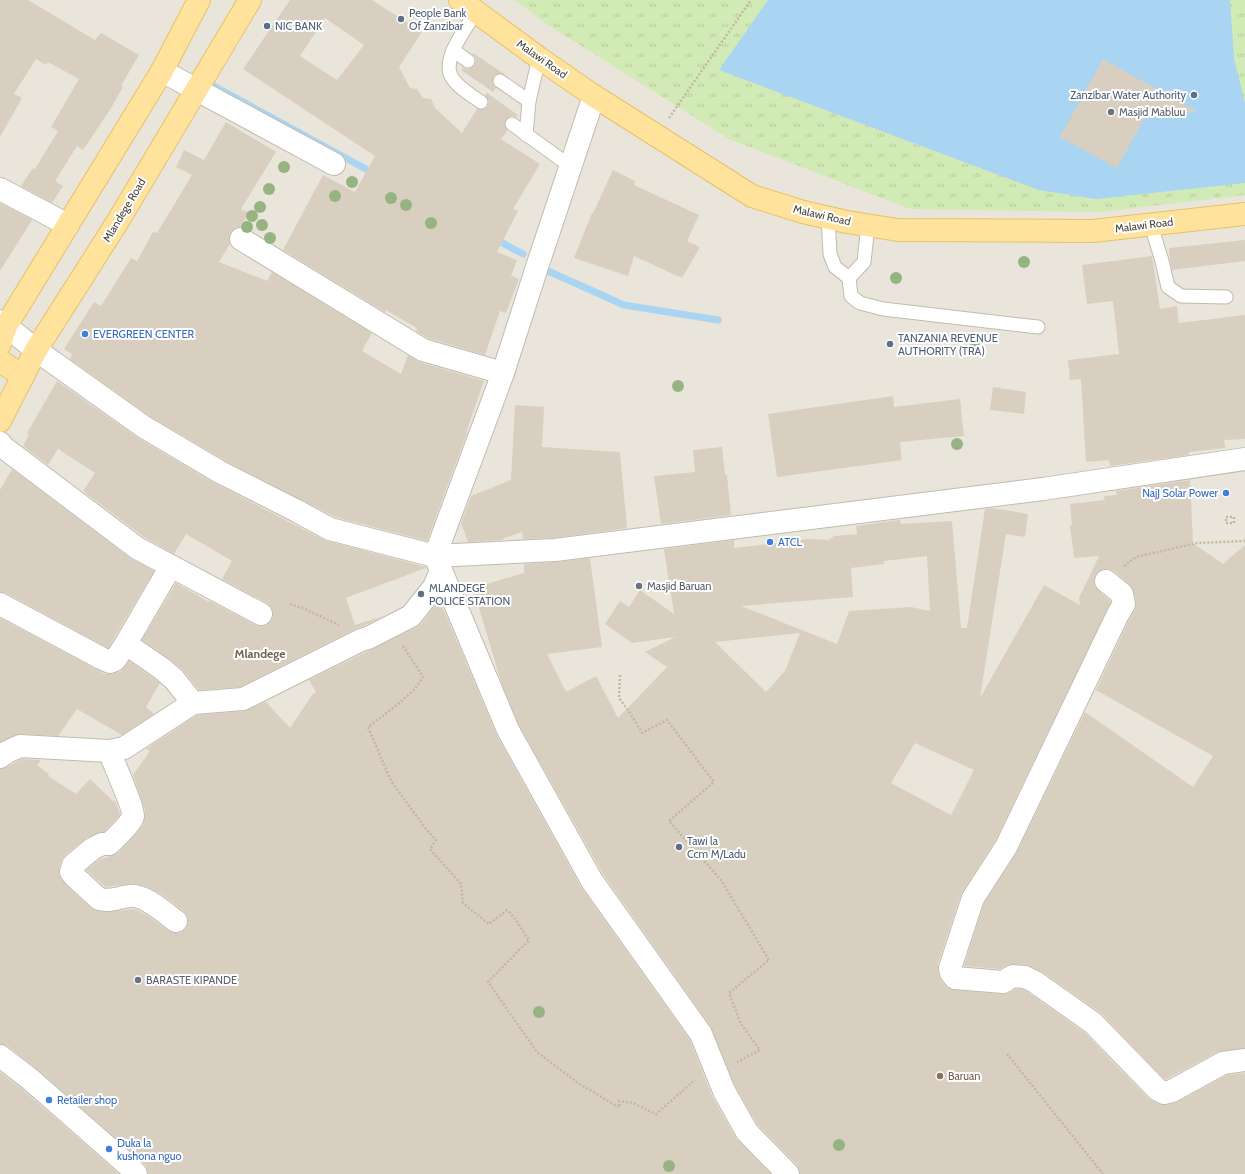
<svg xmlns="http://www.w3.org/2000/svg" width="1245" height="1174" viewBox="0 0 1245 1174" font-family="Cabin,sans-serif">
<defs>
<pattern id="grass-tufts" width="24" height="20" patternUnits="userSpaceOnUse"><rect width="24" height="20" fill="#d2eab5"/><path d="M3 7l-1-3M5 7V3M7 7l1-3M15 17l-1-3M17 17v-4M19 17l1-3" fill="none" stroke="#b6ca9c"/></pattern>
</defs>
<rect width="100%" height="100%" fill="#f6f3ec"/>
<rect fill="#eae5da" x="0" y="0" width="1245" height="1174"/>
<path fill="url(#grass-tufts)" d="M515,0H1245V195L1100,212L910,209L729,139L545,23Z"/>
<path fill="#a9d4f2" d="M768,0H1230L1234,59L1245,103V183L1096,199L1039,190L719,70Z"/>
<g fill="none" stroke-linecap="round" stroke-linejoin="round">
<g stroke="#a9d4f2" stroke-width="7">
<path d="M212,85L375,174"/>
<path d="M495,239L523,254"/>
<path d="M548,271L624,305L718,320"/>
</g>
</g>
<g fill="#d8cfc1" fill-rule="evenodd">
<path d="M0,0H28L95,40L101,33L139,55L121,86L123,87L111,108L83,150L77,146L55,181L63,186L52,203L21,186L33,168L35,169L58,131L51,127L79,79L48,62L46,65L36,59L14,94L22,98L0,137Z"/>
<path d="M290,0H372L422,32L399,67L410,88L417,89L423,98L431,99L435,108L462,133L477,109H484L488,106L489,102L488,99L485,95L487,93L518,115L517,117L513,116L509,117L505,120V127L507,131L501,139L540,164L513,209L518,211L497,252L517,260L511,276L519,279L506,313L500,311L485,355L428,338L416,331L417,328L386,310L385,312L283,250L323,175L355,192L375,156L243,69ZM325,18L364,45L337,80L300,56Z"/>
<path d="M473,53L504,74H497L493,77V84L496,88L493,92L461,70L463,67L467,69L471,68L475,65L476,61L475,57L472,54Z"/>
<path d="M1103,59L1198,112L1163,114L1150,108L1117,168L1060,137Z"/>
<path d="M226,122L276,152L241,209L249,213L240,227L235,228L231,232L229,238L230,244L219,262L267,281L272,272L372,333L362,351L401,374L408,355L419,362L484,381L466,433H467L427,541L335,517L226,461L151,417L70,359L72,354L64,349L94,302L101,306L131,258L137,261L153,232L157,233L192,175L176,167L184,150L204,160Z"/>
<path d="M613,170L635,181L634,185L699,215L687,241L700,247L682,278L634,256L628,276L574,258L592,213H593Z"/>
<path d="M0,203L32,220L0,271Z"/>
<path d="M1245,240V261L1172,270L1170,259L1169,248Z"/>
<path d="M1152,256L1160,309L1177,306L1179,323L1245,315V439L1224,440L1225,448L1189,452V455L1110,466L1109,460L1086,462L1081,379L1070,380L1068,360L1119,354L1113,301L1087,304L1082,265Z"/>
<path d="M57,381L138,438L214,483L324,540L426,567V568L346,598L355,625L384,616L363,626L355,629L240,687L199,690L182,669L168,658L142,640L176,583L209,602L210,601L255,625L262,626L267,625L272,620L273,614L272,608L267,603L222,579L232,561L186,534L174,554L144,537L83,491L95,473L58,449L48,465L23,446L29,435L27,433Z"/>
<path d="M993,387L1026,392L1024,414L990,410Z"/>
<path d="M893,396L894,407L960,399L964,436L900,442L902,460L777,477L768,414Z"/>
<path d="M515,405L544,407L542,447L620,452L627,528L554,538L523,539L522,532L500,540L468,542L461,523L471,496L511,480Z"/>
<path d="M722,447L725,475H727L731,515L661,524L654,476L695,472L693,450Z"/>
<path d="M12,469L130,558L154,571L108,648L6,593L0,592V490Z"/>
<path d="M1190,480L1193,543L1223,564L1245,545V1048L1217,1052L1165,1080L1102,1014L1041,971L1026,965L1014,964L1007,965L1000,969L964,966L984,903L1017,852L1085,712L1193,787L1213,756L1096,690L1129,620L1135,610L1136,602L1134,592L1130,585L1114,571L1108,569H1102L1097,573L1094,579V585L1098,590L1111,602L995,841L961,894L938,964V970L941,981L949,989L954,990L1002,994L1009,993L1016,989H1022L1029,993L1085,1033L1149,1099L1158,1104L1167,1105L1175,1103L1227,1075L1245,1073V1174H800V1171L797,1165L757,1124L735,1086L711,1027L603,874L519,725L502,685L473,588L524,573V564L556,562L590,558L602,647L547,654L566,692L596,676L618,718L667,667L645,652L675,637L632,643L605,624L620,601L629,607L640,590L674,614L664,549L734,540V548L809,539L829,540L834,536L857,534L856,526L900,520L901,524L952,521L961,628H967L985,509L992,508L1028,514L1025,537L1006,534L980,698L1044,585L1080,605L1079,598L1099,556L1074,558L1070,525H1072L1070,504L1105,500L1104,496L1117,495L1116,491ZM927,556L930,611L911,607L849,611L837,644L741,606L853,597L851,568L884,564V561ZM800,633L785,671L766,692L715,642ZM915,743L974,770L951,815L891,783Z"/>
<path d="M438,602L445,613L497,736L581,887L690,1040L712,1096L736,1138L771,1174H148L146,1166L138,1158L38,1070L8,1046L0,1044V769L7,767L22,759L41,760L37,765L49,774L48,776L76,794L90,779L114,802L115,800L120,814L119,816L104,832L97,833L86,838L65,855L61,861L59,869V874L61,879L66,885L91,908L96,911L108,912L134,909L147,915L169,931L175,933H180L186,928L188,922L187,916L184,911L161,894L147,887L136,884H128L105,887L86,870L99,860L118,853L135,835L143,825L145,815V810L133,775L150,751L146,749L197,715L244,711L266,702L290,728L312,695L316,692L309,680L417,627L421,624Z"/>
<path d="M0,618L105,674H110L120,672L125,667L129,661L160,683L146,707L154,714L122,735L77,709L58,736L20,734L15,735L0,742Z"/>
<path d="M0,1072L22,1089L119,1174H0Z"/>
</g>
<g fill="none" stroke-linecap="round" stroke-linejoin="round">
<defs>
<g id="lane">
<path d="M476,12C467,27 442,58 451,76C457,87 471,95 481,102"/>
<path d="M453,50L468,61"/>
<path d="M500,81L529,101"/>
<path d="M512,124L570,166"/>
<path d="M526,135L529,101L539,58"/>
<path d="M828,217L830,254L835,267L849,278L851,296L860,303L883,309L1038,327"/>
<path d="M1151,225L1162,261L1168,287L1181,296L1226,297"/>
<path d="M849,278L864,262L868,225"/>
</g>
<g id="street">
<path d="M162,71L334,164"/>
<path d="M594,96L537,267L503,373L435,556L508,730L592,881L701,1034L724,1091L747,1132L788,1174"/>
<path d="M0,189L68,225"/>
<path d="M241,239L423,350L503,373"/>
<path d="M0,321L36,350L144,427L220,472L297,511L330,529L435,556L555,550L1043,489L1245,459"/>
<path d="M0,443L3,447L137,548L261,614"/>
<path d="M1106,581L1122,594L1124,604L1118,614L1006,847L973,898L950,968L951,973L955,978L1003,982L1013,976L1025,977L1035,982L1093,1023L1158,1090L1164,1093L1172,1091L1223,1063L1245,1060"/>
<path d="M0,604L101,658L110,662L115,660L125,645L129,646L161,668L174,679L193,703"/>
<path d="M125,645L171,566"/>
<path d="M109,751C113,761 134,809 133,816C130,825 116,837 109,844H102L92,849L73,865L71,872L74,876L99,899C110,902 120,897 130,896C144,894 165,913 176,921"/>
<path d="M0,757L7,752L20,746L109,751L124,748L193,703L243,699L361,640L368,638L411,616L434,587L441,571"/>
<path d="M0,1056L30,1079L130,1167L136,1174"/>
</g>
<g id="primary">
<path d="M460,0L539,58L594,96L752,196L803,212L847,222L898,230L1093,231L1245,214"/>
<path d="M0,344L6,326L162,71L199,0"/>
<path d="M0,361L23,376"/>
<path d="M0,421L36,350L118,221L250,0"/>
</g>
</defs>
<use href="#lane" stroke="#c2bbae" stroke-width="15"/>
<use href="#street" stroke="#c2bbae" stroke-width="24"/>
<use href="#primary" stroke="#e6c16a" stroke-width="24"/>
<g stroke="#c4b79f" stroke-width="2.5" stroke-dasharray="2 2" stroke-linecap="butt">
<path d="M669,118L751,0"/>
<rect x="1226" y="517" width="8" height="6"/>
<path d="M1124,566L1136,557L1197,543L1245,541"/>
<path d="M290,604L305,609L339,625"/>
<path d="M403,646L423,677L415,689L397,705L368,727L391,781L426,829L436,840L430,849L461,884L463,903L489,924L507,910C517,919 521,930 529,940L488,982L537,1052L578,1083L615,1105L620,1107L619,1101L633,1103L656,1114L695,1080"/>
<path d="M620,675L619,698L630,713L642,733L667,720L714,782L669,821L721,880L769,960L729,993L741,1024L760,1050L737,1062"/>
<path d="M1007,1054L1103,1174"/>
</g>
<use href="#lane" stroke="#fff" stroke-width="13"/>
<use href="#street" stroke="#fff" stroke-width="22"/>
<use href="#primary" stroke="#ffe39c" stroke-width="22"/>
</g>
<g fill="#97b381">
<circle cx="284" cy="167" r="6"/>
<circle cx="352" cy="182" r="6"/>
<circle cx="269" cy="189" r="6"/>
<circle cx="335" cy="196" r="6"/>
<circle cx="391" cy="198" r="6"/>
<circle cx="406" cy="205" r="6"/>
<circle cx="260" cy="207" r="6"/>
<circle cx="252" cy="216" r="6"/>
<circle cx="431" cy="223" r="6"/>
<circle cx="262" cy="225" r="6"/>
<circle cx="247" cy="227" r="6"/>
<circle cx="270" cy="238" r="6"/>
<circle cx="1024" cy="262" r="6"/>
<circle cx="896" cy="278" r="6"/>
<circle cx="975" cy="341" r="6"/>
<circle cx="678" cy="386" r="6"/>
<circle cx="957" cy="444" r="6"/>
<circle cx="539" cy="1012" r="6"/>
<circle cx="839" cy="1145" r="6"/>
<circle cx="669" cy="1166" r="6"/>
</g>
<g fill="#5c6f8a" stroke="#fff" stroke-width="1.5">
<circle cx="401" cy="19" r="4"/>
<circle cx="267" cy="26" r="4"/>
<circle cx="1194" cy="95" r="4"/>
<circle cx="890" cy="344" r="4"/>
<circle cx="421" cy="594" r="4"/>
<circle cx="679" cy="847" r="4"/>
</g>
<g fill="#6b7280" stroke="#fff" stroke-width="1.5">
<circle cx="1111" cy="112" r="4"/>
<circle cx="639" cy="586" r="4"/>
<circle cx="138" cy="980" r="4"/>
</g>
<g fill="#3f7fe0" stroke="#fff" stroke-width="1.5">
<circle cx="85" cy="334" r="4"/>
<circle cx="1226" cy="493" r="4"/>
<circle cx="770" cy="542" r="4"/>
<circle cx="49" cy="1100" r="4"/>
<circle cx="109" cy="1149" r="4"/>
</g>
<circle fill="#8d6e63" stroke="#fff" stroke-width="1.5" cx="940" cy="1076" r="4"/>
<g text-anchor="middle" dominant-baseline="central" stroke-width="4" stroke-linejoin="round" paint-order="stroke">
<g font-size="11" fill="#4e5e75" stroke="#fff" text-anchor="start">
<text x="409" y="13">People Bank<tspan x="409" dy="13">Of Zanzibar</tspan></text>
<text x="275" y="26">NIC BANK</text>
<text x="1186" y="95" text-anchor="end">Zanzibar Water Authority</text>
<text x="898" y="338">TANZANIA REVENUE<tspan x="898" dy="13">AUTHORITY (TRA)</tspan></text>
<text x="429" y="588">MLANDEGE<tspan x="429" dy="13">POLICE STATION</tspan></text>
<text x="687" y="841">Tawi la<tspan x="687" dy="13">Ccm M/Ladu</tspan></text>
</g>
<g font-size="11" fill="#4b4439" stroke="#fff">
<text transform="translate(542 59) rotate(35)">Malawi Road</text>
<text transform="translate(124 210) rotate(-59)">Mlandege Road</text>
<text transform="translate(822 215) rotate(13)">Malawi Road</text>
<text transform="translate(1144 225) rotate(-7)">Malawi Road</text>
</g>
<g font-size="11" fill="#5b616d" stroke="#fff" text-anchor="start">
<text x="1119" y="112">Masjid Mabluu</text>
<text x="647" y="586">Masjid Baruan</text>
<text x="146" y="980">BARASTE KIPANDE</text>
</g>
<g font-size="11" fill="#366cbe" stroke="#fff" text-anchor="start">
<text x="93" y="334">EVERGREEN CENTER</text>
<text x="1218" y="493" text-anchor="end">NajJ Solar Power</text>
<text x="778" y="542">ATCL</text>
<text x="57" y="1100">Retailer shop</text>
<text x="117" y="1143">Duka la<tspan x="117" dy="13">kushona nguo</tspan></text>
</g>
<g font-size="11" fill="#785e54" stroke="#fff" text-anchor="start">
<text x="948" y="1076">Baruan</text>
</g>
<g font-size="12" font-weight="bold" fill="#6e6250" stroke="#fff">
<text x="260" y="653">Mlandege</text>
</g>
</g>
</svg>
